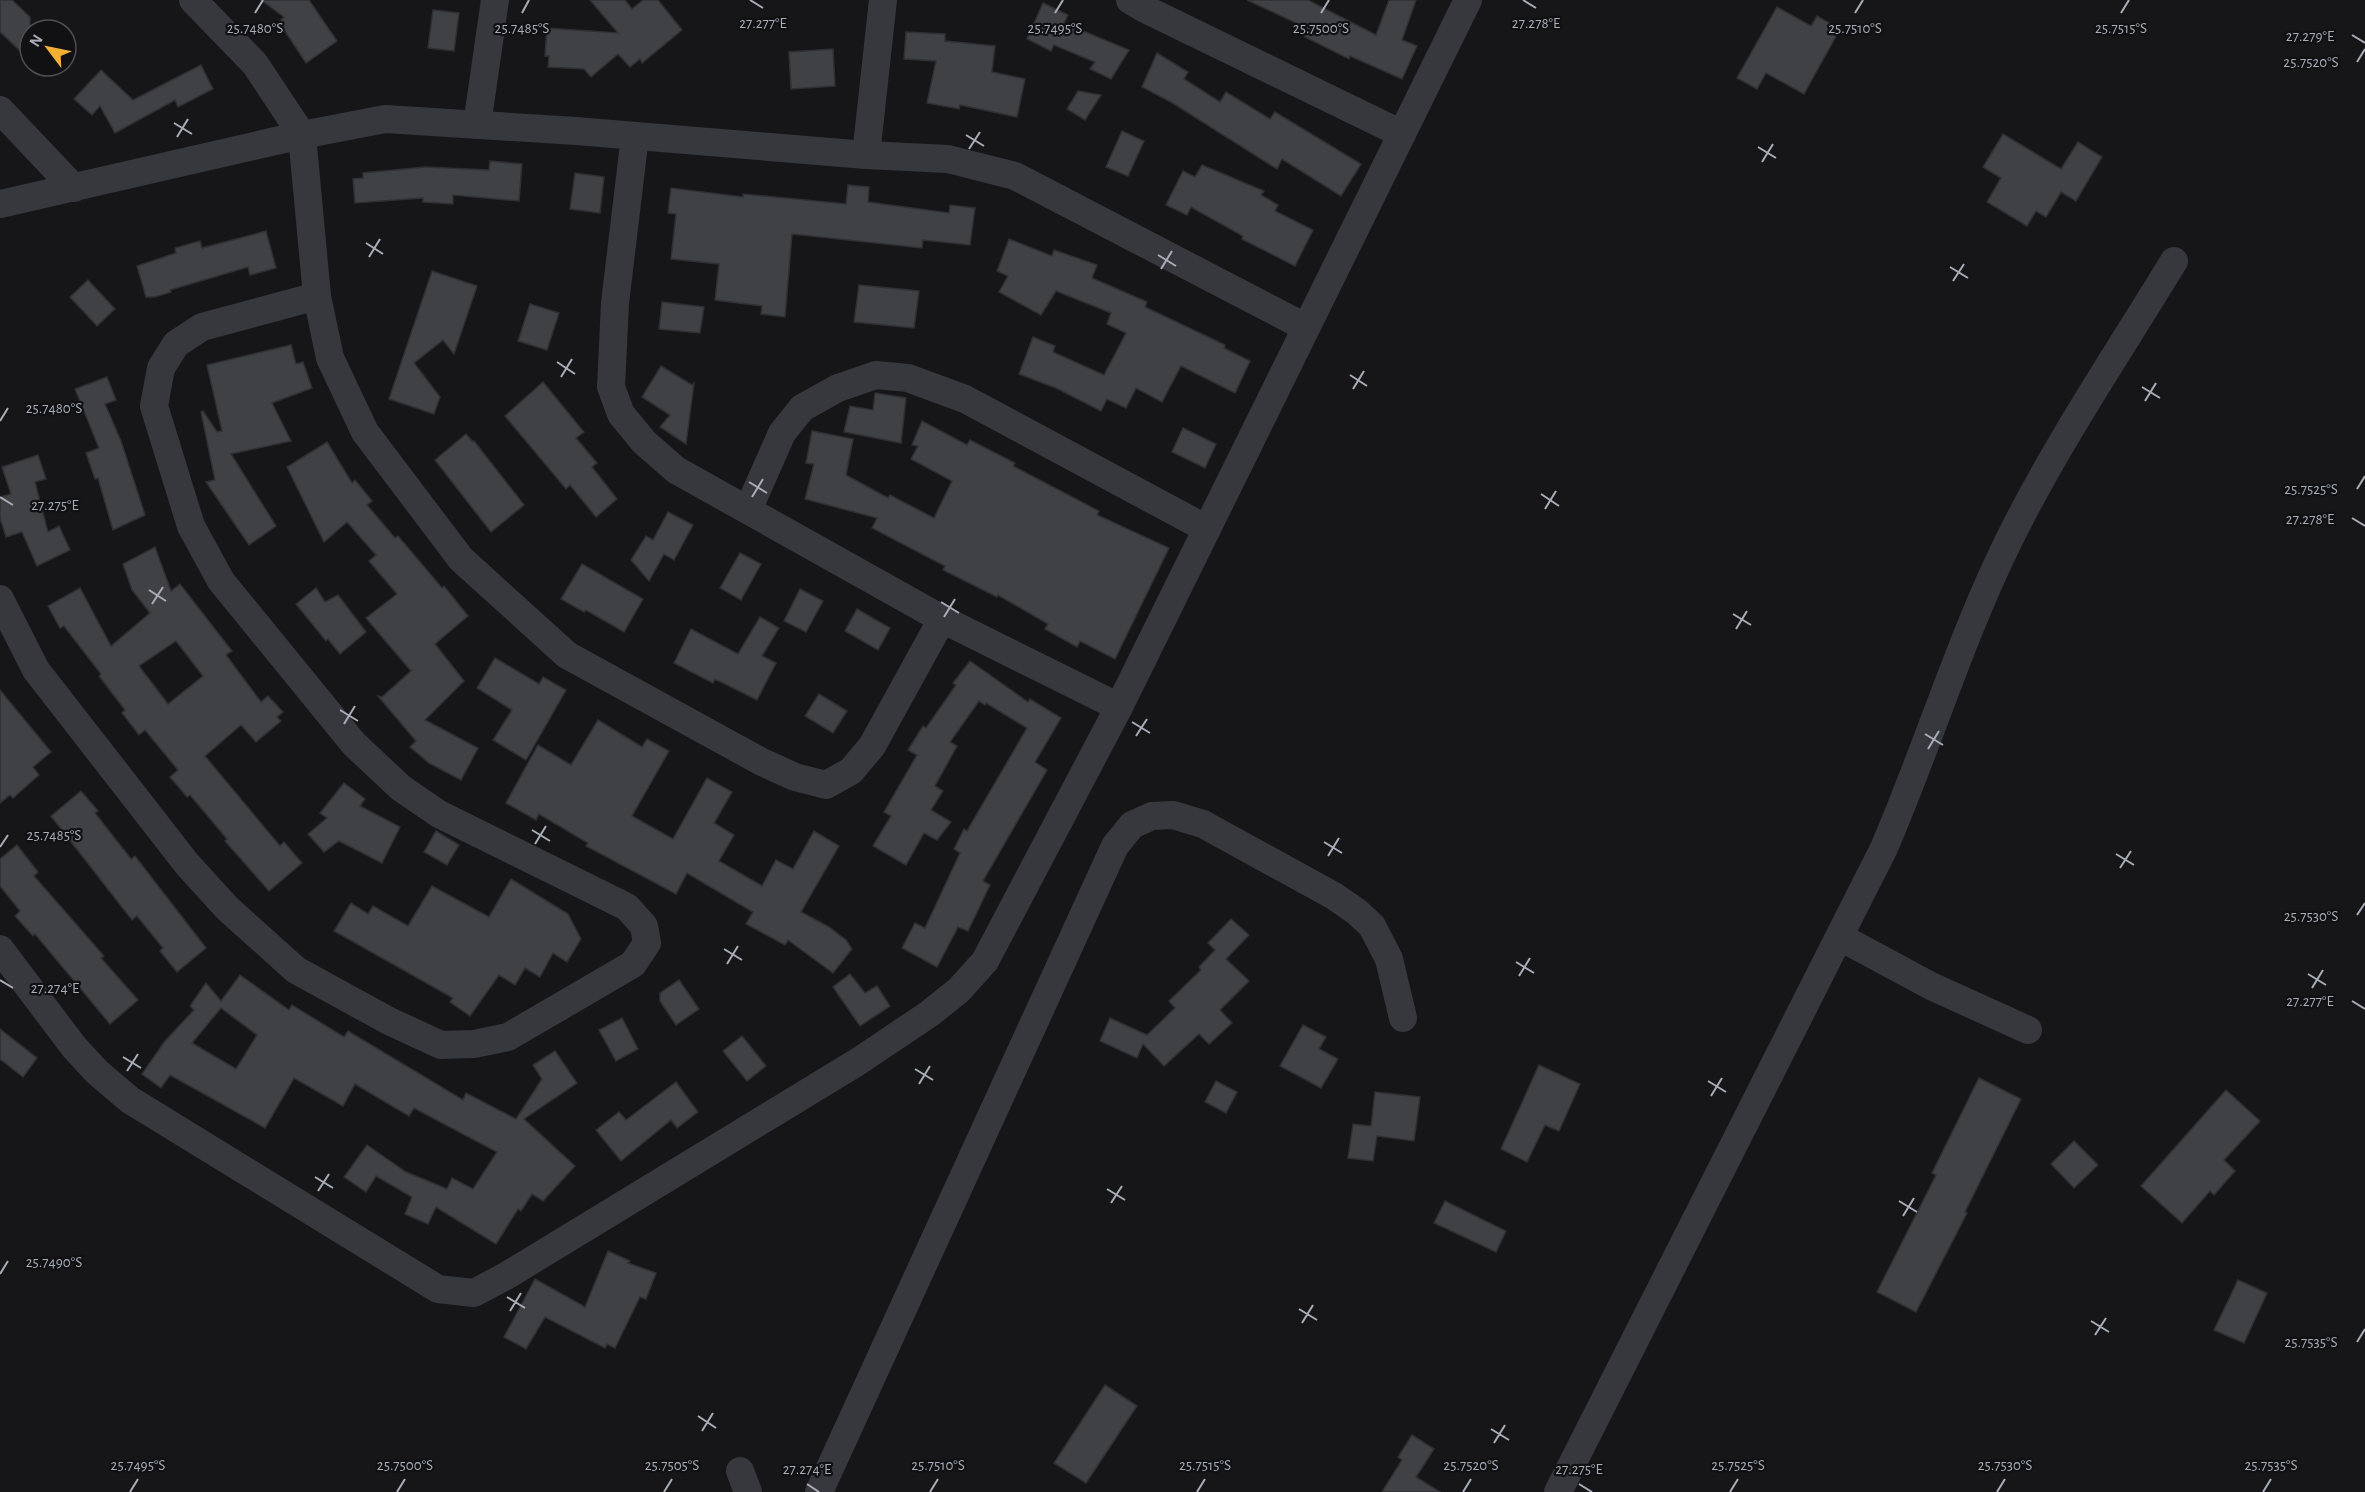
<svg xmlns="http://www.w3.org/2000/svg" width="2365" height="1492" viewBox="0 0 2365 1492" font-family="'Alegreya Sans',sans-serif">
<rect width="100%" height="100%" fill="#161618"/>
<g fill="#404145" stroke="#303034" stroke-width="1.5" fill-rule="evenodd">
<path d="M0,0H12L30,17V60L0,32Z"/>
<path d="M261,0H309L337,41L306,63L279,22L284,17Z"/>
<path d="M590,0H625L632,9L643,0H658L682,30L642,63L640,59L630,67L618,54L591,77L584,69L548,67L549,56H545L547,28L618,33Z"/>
<path d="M1247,0H1308L1376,35L1389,0H1416L1402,40L1417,46L1402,79L1350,56L1349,59L1305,37L1309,29Z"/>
<path d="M1043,3L1068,15L1064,23L1129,50L1111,79L1090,69L1095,62L1054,45L1051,51L1027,39Z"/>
<path d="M1777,7L1811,26L1817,16L1840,29L1804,94L1766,73L1757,89L1737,78Z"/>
<path d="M433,10L459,13L454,51L428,48Z"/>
<path d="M906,32L945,34V41L995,46L992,72L1025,79L1017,117L960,105L959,109L927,103L936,61L904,59Z"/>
<path d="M833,49L835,86L791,89L789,52Z"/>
<path d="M1157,53L1188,72L1184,79L1220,102L1226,92L1270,119L1275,112L1361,164L1341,196L1282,159L1277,169L1171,102L1142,87Z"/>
<path d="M201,65L213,89L178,107L175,100L115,133L100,106L92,115L74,99L101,70L133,100Z"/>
<path d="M1078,91L1101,95L1085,120L1067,109Z"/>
<path d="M1122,131L1144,141L1128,176L1106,167Z"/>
<path d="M2003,134L2061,169L2078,142L2102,157L2076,201L2061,192L2046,217L2036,211L2027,226L1987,202L2001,178L1983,167Z"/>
<path d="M490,161L522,164L519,201L453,195V204L423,202V198L355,203L353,179L363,178V173L425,167L489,170Z"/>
<path d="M1202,165L1264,191L1261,195L1278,205L1275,211L1313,230L1295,266L1242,239L1243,236L1191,207L1187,215L1166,205L1183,171L1195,177Z"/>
<path d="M575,173L604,177L600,213L570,209Z"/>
<path d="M848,185L869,187L868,202L949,213L950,205L975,208L970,245L923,240L922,248L792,234L785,317L761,314L762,306L715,300L719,264L671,259L676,214L668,213L671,188L743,197V194L846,204Z"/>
<path d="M266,231L276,268L250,275L248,267L170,290L171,292L155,297H146L137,266L176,253L175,248L200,241L202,248Z"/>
<path d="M1009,239L1052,256L1054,250L1097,265L1092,278L1147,302L1145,307L1225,345L1224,348L1250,361L1235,393L1181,366L1162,402L1136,388L1126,408L1107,399L1101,411L1056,388L1019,374L1033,337L1055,346L1053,352L1104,375L1126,333L1107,324L1111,313L1056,291L1041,315L999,292L1008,276L997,271Z"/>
<path d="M432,271L477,286L454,354L443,340L414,363L440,397L434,414L389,399Z"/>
<path d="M88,280L115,309L97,326L70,297Z"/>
<path d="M859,285L919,291L914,328L854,322Z"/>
<path d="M662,302L704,307L700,333L659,329Z"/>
<path d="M530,304L559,313L547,350L518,341Z"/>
<path d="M291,345L296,364L303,362L312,388L272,403L291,441L231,454L276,526L249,545L206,482L215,480L201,412L203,411L217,432L222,431L207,365Z"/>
<path d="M661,366L692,385L694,383L686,444L660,427L670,415L642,397Z"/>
<path d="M107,377L116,400L105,404L121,441L145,515L113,530L98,478L95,479L86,453L99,448L75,389Z"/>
<path d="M543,382L584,432L576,438L597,463L592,467L617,499L596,517L570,485L566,489L505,416Z"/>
<path d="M875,393L906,398L901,443L844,432L850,406L873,410Z"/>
<path d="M922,421L967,445L970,440L1015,463L1013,466L1099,511L1097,515L1169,548L1115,659L1080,641L1077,647L1045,629L1048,624L998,595L997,597L943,570L945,566L872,528L877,518L805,499L814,464L806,463L812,431L853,439L846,475L888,498L890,495L934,518L952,481L911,459L918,446L912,445Z"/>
<path d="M1183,428L1216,444L1205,468L1172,452Z"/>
<path d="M466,434L473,442L474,441L524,505L491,532L435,460Z"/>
<path d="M327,442L352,483L355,480L372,501L367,505L395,538L398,536L442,588L444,586L468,616L435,644L464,681L425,720L478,748L461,780L429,763L410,747L416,741L378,696L382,697L411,671L366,618L397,594L369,561L376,555L347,522L324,542L287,467Z"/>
<path d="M38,455L46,479L35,482L48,532L59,526L70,550L37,566L22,532L6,537L0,518V497L11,494L2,467Z"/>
<path d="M668,512L693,525L674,560L664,554L649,581L631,560L646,536L653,540Z"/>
<path d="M155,547L171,591L180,584L232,651L226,655L261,702L268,696L283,712L277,717L281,721L256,742L241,725L205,756L280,846L284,842L302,863L269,891L225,841L227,839L190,795L187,797L170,777L178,770L145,730L139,735L122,713L125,710L99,676L101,674L64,626L60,628L48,606L80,588L111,646L150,613L132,590L123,564ZM176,641L203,676L168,704L139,666Z"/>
<path d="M740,553L761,564L741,600L720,588Z"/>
<path d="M582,564L643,599L624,632L586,610L584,612L561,599Z"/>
<path d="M316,588L325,602L338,595L366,632L340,654L328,639L326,641L296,604Z"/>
<path d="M800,589L823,601L806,632L784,621Z"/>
<path d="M857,609L890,628L878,650L845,631Z"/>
<path d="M760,617L779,628L762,656L776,663L757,700L715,679L713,683L674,663L691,629L738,654Z"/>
<path d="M495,658L539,684L543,677L566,690L526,760L493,740L512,710L477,688Z"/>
<path d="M970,661L1028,702L1030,699L1061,718L1035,762L1047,770L983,881L990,885L968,931L958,927L937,967L902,948L915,923L925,928L960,853L954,849L964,829L967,831L1027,728L986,703L985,705L979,701L950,742L957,746L935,786L943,791L931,810L951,822L937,840L924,833L906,865L873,846L891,816L884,812L917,755L908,750L923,726L926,728L956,685L953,683Z"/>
<path d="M0,690L51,752L33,767L39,775L13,798L10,795L0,803Z"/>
<path d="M819,694L847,711L833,733L805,716Z"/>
<path d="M598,720L642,747L647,739L669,751L632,816L673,839L707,778L732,792L714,823L734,835L719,861L762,886L776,860L793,869L814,831L839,846L801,912L829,927L846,940L852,949L833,973L788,940L785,945L746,924L753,912L687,873L676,894L586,846L588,843L539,814L536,820L506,803L538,745L571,765Z"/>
<path d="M344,783L365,799L360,806L400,827L382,863L339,841L324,852L308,834L327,818L320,813Z"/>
<path d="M81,791L98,811L95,813L131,859L135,856L206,948L177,972L160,951L163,948L137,916L132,920L51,816Z"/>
<path d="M436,831L459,845L447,865L424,852Z"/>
<path d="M17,845L38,872L34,876L104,956L101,958L138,1000L110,1024L35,934L33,936L15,916L20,911L0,886V859Z"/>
<path d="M511,879L568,914L581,939L567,962L553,953L540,977L525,968L515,985L499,975L470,1016L450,1002L453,998L334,931L351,903L368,914L373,906L408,926L432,886L489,917Z"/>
<path d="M1231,919L1249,935L1226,959L1249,981L1220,1010L1232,1023L1209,1044L1199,1034L1164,1066L1143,1044L1137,1058L1100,1041L1110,1018L1147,1035L1175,1008L1169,1001L1201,970L1199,967L1215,950L1208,943Z"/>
<path d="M850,974L865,993L877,986L890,1006L860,1026L833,987Z"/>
<path d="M240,975L289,1010L292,1005L344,1037L348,1031L463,1100L466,1093L516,1119L542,1079L533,1065L555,1051L577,1083L524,1119L575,1166L543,1201L532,1194L521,1211L518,1209L496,1244L436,1207L428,1224L405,1214L412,1197L376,1176L366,1192L344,1177L367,1145L406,1172L447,1189L452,1178L473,1189L497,1152L414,1108L409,1116L355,1084L343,1106L294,1078L265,1128L170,1075L161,1088L142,1074L165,1041L194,1010L190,1006L206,983L221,1001ZM221,1008L257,1035L236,1069L192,1043Z"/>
<path d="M679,980L699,1009L676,1025L660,1001V993Z"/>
<path d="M622,1018L638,1049L616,1061L599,1030Z"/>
<path d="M1303,1025L1326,1037L1319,1049L1338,1059L1321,1088L1280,1066Z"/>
<path d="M0,1029L37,1058L23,1077L0,1059Z"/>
<path d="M742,1036L766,1066L747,1081L723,1051Z"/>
<path d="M1539,1065L1580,1084L1559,1131L1545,1125L1527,1162L1501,1149Z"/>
<path d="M1979,1078L2021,1099L1965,1212L1967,1213L1916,1312L1877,1292L1936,1175L1932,1173Z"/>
<path d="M1216,1081L1237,1092L1226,1113L1205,1102Z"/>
<path d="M676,1082L698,1112L677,1128L671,1120L621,1161L596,1130L619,1112L626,1120Z"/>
<path d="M2226,1090L2260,1121L2224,1160L2235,1171L2214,1195L2210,1191L2182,1223L2141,1186Z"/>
<path d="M1375,1092L1420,1097L1414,1141L1377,1136L1373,1161L1348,1158L1353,1124L1371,1126Z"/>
<path d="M2074,1141L2098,1165L2074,1188L2051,1164Z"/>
<path d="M1445,1201L1506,1231L1496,1252L1434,1223Z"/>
<path d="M608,1251L630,1261L628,1263L656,1273L646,1299L640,1297L615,1348L607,1344L605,1348L545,1317L526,1349L504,1337L535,1279L585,1307Z"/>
<path d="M2238,1280L2267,1293L2244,1343L2214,1330Z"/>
<path d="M1105,1385L1137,1406L1086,1483L1054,1463Z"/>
<path d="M1412,1435L1434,1449L1416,1477L1440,1492H1382L1402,1460L1398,1457Z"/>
</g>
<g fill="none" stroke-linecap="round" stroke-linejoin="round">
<g stroke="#37383d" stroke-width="28">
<path d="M193,0L255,64L302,135L317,296L330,358L365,432L461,559L567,655L762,762L795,777L826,785L851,771L872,746L942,619"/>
<path d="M1130,0L1145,9L1402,134"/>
<path d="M0,110L74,188"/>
<path d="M477,125L495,0"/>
<path d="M635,136L615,303L611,387L621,414L644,442L676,470L942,619L1119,707"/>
<path d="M866,155L883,0"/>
<path d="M0,204L302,135L385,119L576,131L866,155L948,159L1015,176L1305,327"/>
<path d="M748,510L782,433L802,408L838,388L876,375L908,378L965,399L1207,529"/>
<path d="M0,599L36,670L187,864L227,908L296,970L389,1021L441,1045L474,1044L508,1037L633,964L647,943L644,926L627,907L439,814L401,788L354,744L221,581L191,526L154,406L161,368L176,344L202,327L317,296"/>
<path d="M1840,937L1931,986L2028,1030"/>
<path d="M0,949L74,1047L97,1072L130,1100L438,1289L474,1293L506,1276L859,1061L929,1014L959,990L985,961L1119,707L1468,0"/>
<path d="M740,1471L748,1492"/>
<path d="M819,1492L1115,846L1132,825L1152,816L1173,815L1203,824L1334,896L1357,912L1372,926L1389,959L1403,1018"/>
<path d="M1558,1492L1884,848C1928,746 1960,639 2009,540C2057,443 2118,353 2174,261"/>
</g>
</g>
<path fill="none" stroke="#a8adb8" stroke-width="2" d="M750,0L763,8M1523,0L1536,8M255,13L263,0M522,13L529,0M1055,13L1063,0M1321,13L1329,0M1855,13L1863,0M2121,13L2129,0M2352,35L2365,43M2357,62L2365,49M174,123L192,134M966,135L984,146M177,137L188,119M1758,147L1776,158M969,149L980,132M1762,162L1773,144M366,243L383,254M1158,255L1176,266M369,257L380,239M1950,267L1968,278M1161,269L1172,251M1953,281L1964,264M557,362L575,374M1350,375L1367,386M561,377L572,359M2142,387L2160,398M1353,389L1364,371M2145,401L2156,383M0,421L8,408M749,482L767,493M2357,489L2365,476M1541,494L1559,506M0,497L13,505M752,497L763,479M1545,509L1556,491M2352,518L2365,526M149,590L166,601M941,602L959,613M152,604L163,587M1733,614L1751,625M944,617L955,599M1736,629L1747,611M340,710L358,721M1132,722L1150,733M344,724L355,706M1925,734L1943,745M1136,736L1147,719M1928,749L1939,731M532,830L550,841M1324,842L1342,853M535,844L546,826M0,847L8,835M2116,854L2134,865M1328,856L1339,838M2120,868L2131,851M2357,915L2365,903M724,949L742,960M1516,962L1534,973M727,964L738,946M2308,974L2326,985M1519,976L1530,958M0,980L13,988M2312,988L2323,970M2352,1001L2365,1009M123,1057L141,1068M915,1069L933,1080M127,1071L138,1054M1708,1081L1726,1092M919,1084L930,1066M1711,1096L1722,1078M315,1177L333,1188M1107,1189L1125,1200M318,1191L329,1174M1899,1201L1917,1212M1111,1203L1122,1186M1903,1216L1914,1198M0,1274L8,1261M507,1297L525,1308M1299,1309L1317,1320M510,1311L521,1293M2091,1321L2109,1332M1302,1323L1313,1305M2095,1335L2106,1318M2357,1342L2365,1329M698,1416L716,1428M1491,1429L1509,1440M702,1431L713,1413M1494,1443L1505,1425M807,1484L819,1492M1579,1484L1592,1492M130,1492L138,1479M397,1492L405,1479M664,1492L672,1479M930,1492L938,1479M1197,1492L1205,1479M1463,1492L1471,1479M1730,1492L1738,1479M1997,1492L2005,1479M2263,1492L2271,1479"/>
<g font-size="15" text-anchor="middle" fill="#a8adb8" stroke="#111113" stroke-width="4.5" stroke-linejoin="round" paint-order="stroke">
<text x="763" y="28">27.277°E</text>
<text x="1536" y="28">27.278°E</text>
<text x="255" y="33">25.7480°S</text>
<text x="522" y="33">25.7485°S</text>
<text x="1055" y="33">25.7495°S</text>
<text x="1321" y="33">25.7500°S</text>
<text x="1855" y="33">25.7510°S</text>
<text x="2121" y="33">25.7515°S</text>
<text x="2310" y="41">27.279°E</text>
<text x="2311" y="67">25.7520°S</text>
<text x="54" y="413">25.7480°S</text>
<text x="2311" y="494">25.7525°S</text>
<text x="55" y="510">27.275°E</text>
<text x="2310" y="524">27.278°E</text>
<text x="54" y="840">25.7485°S</text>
<text x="2311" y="921">25.7530°S</text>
<text x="55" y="993">27.274°E</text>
<text x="2310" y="1006">27.277°E</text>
<text x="54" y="1267">25.7490°S</text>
<text x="2311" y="1347">25.7535°S</text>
<text x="138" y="1470">25.7495°S</text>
<text x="405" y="1470">25.7500°S</text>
<text x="672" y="1470">25.7505°S</text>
<text x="938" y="1470">25.7510°S</text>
<text x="1205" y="1470">25.7515°S</text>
<text x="1471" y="1470">25.7520°S</text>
<text x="1738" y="1470">25.7525°S</text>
<text x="2005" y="1470">25.7530°S</text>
<text x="2271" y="1470">25.7535°S</text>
<text x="807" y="1474">27.274°E</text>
<text x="1579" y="1474">27.275°E</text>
</g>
<g transform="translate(48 48) rotate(302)"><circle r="28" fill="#111113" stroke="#4d4f55" stroke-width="1.5"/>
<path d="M0-4.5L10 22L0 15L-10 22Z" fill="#f2b134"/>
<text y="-9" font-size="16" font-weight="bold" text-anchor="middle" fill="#a8adb8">N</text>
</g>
</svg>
